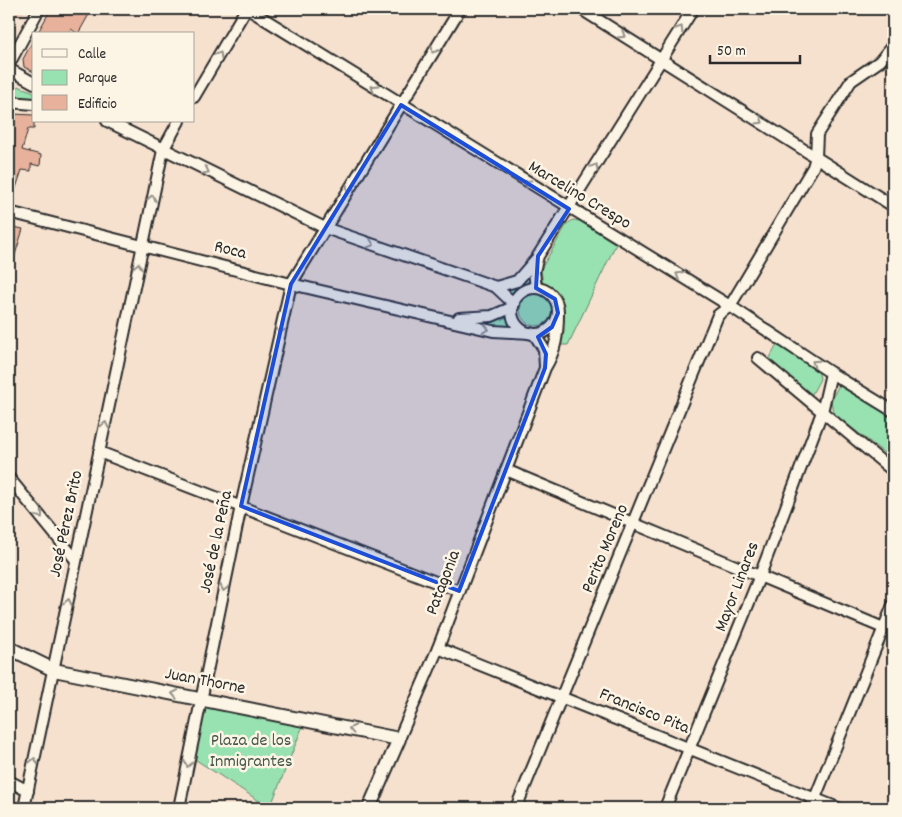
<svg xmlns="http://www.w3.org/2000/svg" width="902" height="817" viewBox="0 0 902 817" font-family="Dekko,sans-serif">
<rect width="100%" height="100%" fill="#f6e1cf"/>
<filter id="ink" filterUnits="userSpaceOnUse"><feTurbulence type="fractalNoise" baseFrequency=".02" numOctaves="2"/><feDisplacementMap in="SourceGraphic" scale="10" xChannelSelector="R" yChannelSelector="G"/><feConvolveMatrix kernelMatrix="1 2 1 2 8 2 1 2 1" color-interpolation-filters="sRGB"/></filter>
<g filter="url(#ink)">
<path fill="#f2d3bf" d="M9,9H26L21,18L9,11Z"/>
<g fill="#98e1b0" stroke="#62866e">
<path d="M18,86L34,92V99L16,96L15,89Z"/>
<path d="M573,220L580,221L616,244L568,345H561C561,324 567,296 543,286L541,269L567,224Z"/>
<path d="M525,279L532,286L512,297L504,289Z"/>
<circle cx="536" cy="310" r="16"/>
<path d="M510,312L512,323L520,331L471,322Z"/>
<path d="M777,344L818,369L820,379L812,394H809L768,362Z"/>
<path d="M839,385H844L893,417V460L833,413L831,400Z"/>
<path d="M208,705L304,723L270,808L193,758L203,712Z"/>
</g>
<g fill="#e7b19b" stroke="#2b2b2b">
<path d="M51,9H92L78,34L71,29L68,34H37Z"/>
<path d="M34,39V72L24,67L23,59Z"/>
<path d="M13,114L34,115V129H28L22,150L41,155L40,166L31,164V171L22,170L11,203H9V131Z"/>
<path d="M9,226L23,229L11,268H9Z"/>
</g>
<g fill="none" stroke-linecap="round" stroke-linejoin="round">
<defs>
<g id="minor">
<path d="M248,9L730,306L831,373L893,411"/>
<path d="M581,9L893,206"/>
<path d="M9,64L39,9"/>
<path d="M9,69L34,83"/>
<path d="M194,97L246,9"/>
<path d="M9,102L34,104"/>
<path d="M107,121L325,228L496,287L514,304"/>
<path d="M9,212L291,284L493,331L531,333"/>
<path d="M496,287L517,281L536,259"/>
<path d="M536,288L534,271L538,256L693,9"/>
<circle cx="535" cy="311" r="23"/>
<path d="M459,318L492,316L513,307"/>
<path d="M534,334L544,349L545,367"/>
<path d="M758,358L893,471"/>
<path d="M99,452L459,591"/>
<path d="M506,470L893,632"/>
<path d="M9,478L76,560"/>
<path d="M438,648L838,808"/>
<path d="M399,739L438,648L545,368C556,350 558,334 558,313"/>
<path d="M9,781L28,791"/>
<path d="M24,808L163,150L179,121"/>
<path d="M179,808L241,506L291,284L460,9"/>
<path d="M516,808L718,315L730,306L813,167L816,157L817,134L851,81L880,61L893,45"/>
<path d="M665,808L759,578L822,412L831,373"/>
<path d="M811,808L893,605"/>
</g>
<path id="tertiary" d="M9,648L54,670L399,739L369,808"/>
</defs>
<use href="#minor" stroke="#2b2b2b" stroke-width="14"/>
<use href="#tertiary" stroke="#2b2b2b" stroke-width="16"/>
<use href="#minor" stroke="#fcf5e5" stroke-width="10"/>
<use href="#tertiary" stroke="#fcf5e5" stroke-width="12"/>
</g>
<defs><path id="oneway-chevron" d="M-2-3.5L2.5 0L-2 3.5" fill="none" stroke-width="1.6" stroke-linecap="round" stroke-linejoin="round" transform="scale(1.25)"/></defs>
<g stroke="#949088">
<use href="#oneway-chevron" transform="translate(680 29) rotate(-58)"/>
<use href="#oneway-chevron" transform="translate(622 35) rotate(32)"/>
<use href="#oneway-chevron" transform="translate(434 50) rotate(122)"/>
<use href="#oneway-chevron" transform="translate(219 55) rotate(-59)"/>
<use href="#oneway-chevron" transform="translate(374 88) rotate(-148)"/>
<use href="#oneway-chevron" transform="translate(760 121) rotate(32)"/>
<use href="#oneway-chevron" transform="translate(595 167) rotate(-58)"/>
<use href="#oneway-chevron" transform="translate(206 171) rotate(26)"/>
<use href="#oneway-chevron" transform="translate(527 183) rotate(-148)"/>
<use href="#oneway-chevron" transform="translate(349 189) rotate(122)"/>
<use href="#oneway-chevron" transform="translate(152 198) rotate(-78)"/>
<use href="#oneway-chevron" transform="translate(371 244) rotate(19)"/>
<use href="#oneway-chevron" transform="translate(138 266) rotate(-78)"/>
<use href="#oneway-chevron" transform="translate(679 275) rotate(-149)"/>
<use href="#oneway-chevron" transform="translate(486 329) rotate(13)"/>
<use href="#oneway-chevron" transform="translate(280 331) rotate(103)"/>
<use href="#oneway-chevron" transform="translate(815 363) rotate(-146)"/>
<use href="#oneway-chevron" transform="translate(105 425) rotate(-78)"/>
<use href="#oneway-chevron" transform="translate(40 515) rotate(51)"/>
<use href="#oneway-chevron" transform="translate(224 588) rotate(102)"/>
<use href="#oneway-chevron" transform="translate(68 602) rotate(-78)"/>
<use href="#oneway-chevron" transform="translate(175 694) rotate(-169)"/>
<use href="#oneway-chevron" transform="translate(352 729) rotate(-168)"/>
<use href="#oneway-chevron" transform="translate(34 761) rotate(-78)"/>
<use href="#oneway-chevron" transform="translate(188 764) rotate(101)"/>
</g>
</g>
<path fill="#1d4ed8" fill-opacity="0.2" stroke="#1d4ed8" stroke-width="4" stroke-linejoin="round" d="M401,105L569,209L538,256L536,288L555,299L558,313L552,327L538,337L546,354L545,368L459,591L241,506L291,284Z"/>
<g text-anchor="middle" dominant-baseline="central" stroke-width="5" stroke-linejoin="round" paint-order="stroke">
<g font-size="18" fill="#2b2b2b" stroke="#fcf5e5">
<text transform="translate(579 196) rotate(31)">Marcelino Crespo</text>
<text transform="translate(230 251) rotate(14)">Roca</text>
<text transform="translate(67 524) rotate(-78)">José Pérez Brito</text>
<text transform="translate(217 542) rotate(-78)">José de la Peña</text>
<text transform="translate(606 549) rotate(-67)">Perito Moreno</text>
<text transform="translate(444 583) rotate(-69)">Patagonia</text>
<text transform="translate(738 587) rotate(-69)">Mayor Linares</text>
<text transform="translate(205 682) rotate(11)">Juan Thorne</text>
<text transform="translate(644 712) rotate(22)">Francisco Pita</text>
</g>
<g font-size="18" fill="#46584c" stroke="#fcf5e5">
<text x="251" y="741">Plaza de los<tspan x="251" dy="21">Inmigrantes</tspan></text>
</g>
</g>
<rect width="902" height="817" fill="none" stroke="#fcf5e5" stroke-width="30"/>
<rect x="15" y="15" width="872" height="787" fill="none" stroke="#2b2b2b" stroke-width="2" filter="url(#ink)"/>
<rect x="32" y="32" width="162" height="90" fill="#fcf5e5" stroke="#a8a49b"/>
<rect x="42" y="49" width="25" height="8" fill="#fcf5e5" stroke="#a8a49b"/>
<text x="78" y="58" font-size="15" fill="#2b2b2b">Calle</text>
<rect x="42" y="70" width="25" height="15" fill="#98e1b0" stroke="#a8a49b"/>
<text x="78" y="82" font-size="15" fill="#2b2b2b">Parque</text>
<rect x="42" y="95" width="25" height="15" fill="#e7b19b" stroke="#a8a49b"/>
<text x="78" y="108" font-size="15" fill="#2b2b2b">Edificio</text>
<path d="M710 55v8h90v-8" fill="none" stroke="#2b2b2b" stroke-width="2.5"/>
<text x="717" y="55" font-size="15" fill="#2b2b2b" stroke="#fcf5e5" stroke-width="4" paint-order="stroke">50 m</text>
</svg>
